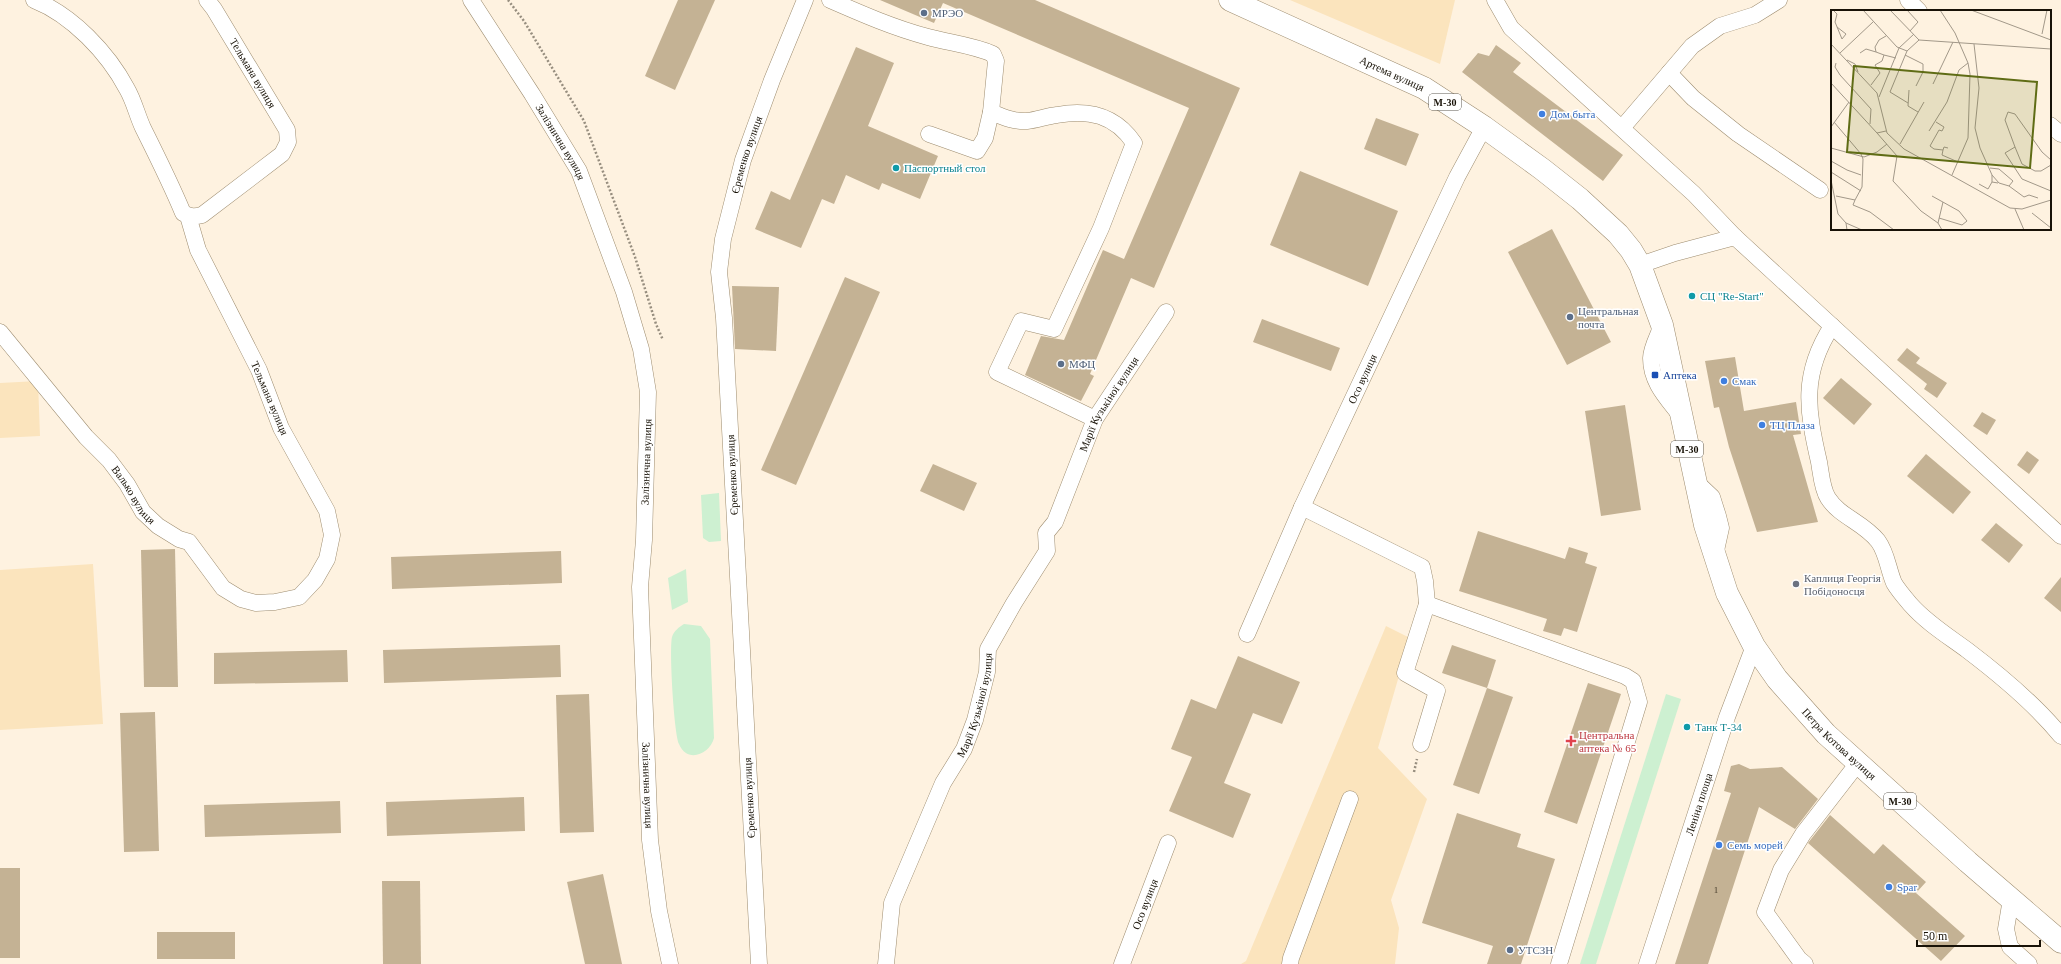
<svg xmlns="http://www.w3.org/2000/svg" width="2061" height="964" viewBox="0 0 2061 964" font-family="'Times New Roman',serif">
<rect width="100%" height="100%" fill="#fef2e0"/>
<g fill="#fbe4bd">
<path d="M1290,0H1455L1440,64Z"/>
<path d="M38,381L40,436L0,438V383Z"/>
<path d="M93,564L103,724L0,730V570Z"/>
<path d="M1386,626L1410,638L1378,748L1427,799L1391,900L1399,928L1395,964H1241L1246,961Z"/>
</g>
<g fill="#cdf0d1">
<path d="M719,493L721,541L709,542L703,538L701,495Z"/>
<path d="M686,569L688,602L672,610L668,578Z"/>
<path d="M684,624L701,626L710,639L714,738C710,754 687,764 679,744C674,733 669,649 672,637C674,631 679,627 684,624Z"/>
<path d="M1666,694L1681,699L1596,964H1580Z"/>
</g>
<g fill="#c4b294">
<path d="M678,0H715L675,90L645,76Z"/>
<path d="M880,0H1035L1240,88L1154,288L1131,278L1090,374L1094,376L1081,401L1025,375L1041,336L1064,340L1103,250L1124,259L1189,108L943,3L934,23Z"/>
<path d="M1496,45L1521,63L1513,72L1623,155L1603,181L1462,72L1478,53L1489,56Z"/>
<path d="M856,47L894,63L868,126L938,156L920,199L882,183L879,190L846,175L834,204L822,199L801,248L755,229L771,191L790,200Z"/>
<path d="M1376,118L1419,134L1406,166L1364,149Z"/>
<path d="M1300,171L1398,211L1368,286L1270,245Z"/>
<path d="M1552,229L1611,342L1567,365L1508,252Z"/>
<path d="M845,277L880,292L796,485L761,470Z"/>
<path d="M732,286L779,287L776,351L735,349Z"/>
<path d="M1262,319L1340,348L1331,371L1253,342Z"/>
<path d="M1907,348L1920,358L1916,363L1947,383L1937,398L1924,389L1927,384L1897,360Z"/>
<path d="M1735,357L1744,411L1796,402L1801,434L1793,435L1818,522L1757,532L1729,447L1719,407L1714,408L1705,361Z"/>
<path d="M1841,378L1872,404L1854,425L1823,398Z"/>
<path d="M1625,405L1641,510L1601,516L1585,411Z"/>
<path d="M1982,412L1996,420L1987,435L1973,426Z"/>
<path d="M2027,451L2039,460L2029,474L2017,465Z"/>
<path d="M1926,454L1971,492L1953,514L1907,476Z"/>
<path d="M933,464L977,483L964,511L920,491Z"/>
<path d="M1996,523L2023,545L2009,563L1981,540Z"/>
<path d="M1478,531L1565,559L1569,547L1588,553L1585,563L1597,567L1577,632L1564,628L1561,636L1543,631L1547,619L1459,591Z"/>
<path d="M175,549L178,687H144L141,550Z"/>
<path d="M561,551L562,583L392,589L391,557Z"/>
<path d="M2061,577V612L2044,598Z"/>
<path d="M560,645L561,677L384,683L383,650Z"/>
<path d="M1452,645L1496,660L1487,688L1442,673Z"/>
<path d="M347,650L348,682L214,684V653Z"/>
<path d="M1238,656L1300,682L1282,724L1253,713L1224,783L1251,794L1233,838L1169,811L1192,757L1171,749L1191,699L1216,709Z"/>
<path d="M1588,683L1621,694L1577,824L1544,812Z"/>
<path d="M1487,688L1513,697L1479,794L1453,785Z"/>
<path d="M589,694L594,832L560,833L556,695Z"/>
<path d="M155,712L159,851L124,852L120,713Z"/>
<path d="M1739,764L1750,769L1782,767L1818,799L1795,829L1759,807L1708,964H1675L1731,793L1724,791L1731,766Z"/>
<path d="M524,797L525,831L387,836L386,802Z"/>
<path d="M340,801L341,833L205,837L204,805Z"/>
<path d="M1457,813L1521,834L1517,847L1555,859L1521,964H1487L1493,946L1422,923Z"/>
<path d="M1830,815L1874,854L1883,844L1926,882L1916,893L1965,936L1941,961L1808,843Z"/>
<rect x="0" y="868" width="20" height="90"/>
<path d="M603,874L622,964H585L567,882Z"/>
<path d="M382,881H420L421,964H383Z"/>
<rect x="157" y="932" width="78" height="27"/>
</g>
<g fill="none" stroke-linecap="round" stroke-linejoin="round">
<defs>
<g id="minor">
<path d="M34,0C72,15 108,53 127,89C134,101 137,115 143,128C157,156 171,184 183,213C190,217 195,217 202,215L282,154L288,142L287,130L214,9L207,0"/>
<path id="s1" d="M471,0L532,94L579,171L624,292L641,349L648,392L644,540L640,587L650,840L659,911L670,964"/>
<path d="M830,0C862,14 894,28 928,37C950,43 972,45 993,54L996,61L991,112"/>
<path d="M1495,0L1511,28L1694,194L1735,237"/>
<path d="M1908,0L1919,11"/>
<path d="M1669,73L1693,98L1738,134L1820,190"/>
<path d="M2050,125L2061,134"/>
<path d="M1622,128L1692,46L1720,26L1755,15L1779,0"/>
<path d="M929,134L977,151L985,138L991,112C1003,117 1014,122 1027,121C1037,120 1047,116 1057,115C1089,109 1115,115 1134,143L1101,228L1054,329L1021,321L997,372L1095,419"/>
<path d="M1640,265L1675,253L1735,237L2061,536"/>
<path d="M1662,325C1659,334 1651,348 1651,358C1651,382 1666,397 1680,415"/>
<path d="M1832,326C1801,374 1807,410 1819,462C1821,473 1822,489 1828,498C1840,517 1863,522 1878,541C1887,553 1888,569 1894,583C1898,590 1905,598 1911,605C1927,623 1948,636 1967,650C2000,675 2035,704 2061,736"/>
<path id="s2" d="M0,332L86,437L109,460L127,484L143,512L158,526L179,539L189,542L223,588L241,599L256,603L275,602L299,597L315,580L327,559L332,535L327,511L281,428L259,370L198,250L188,216"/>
<path d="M1694,480L1712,497L1718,516L1721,528L1715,555"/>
<path d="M1302,507L1422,567L1425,581L1427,604L1405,673L1437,691L1421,744"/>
<path d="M1427,604L1625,676L1633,681L1639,702L1559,964"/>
<path id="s3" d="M1247,634L1302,507L1457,177L1484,127"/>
<path d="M2011,899L2006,929L2010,947L2029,964"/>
<path id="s4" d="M759,964L724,318L719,272L723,239L743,160L772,80L805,0"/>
<path id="s5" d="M886,964L892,903L943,783L964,749L975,720L987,672L988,649L1014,603L1047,551L1046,533L1055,522L1095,419L1166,312"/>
<path id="s6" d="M1122,964L1168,843"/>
<path d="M1290,964L1291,958L1350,799"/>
<path id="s7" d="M1647,964L1727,717L1754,646"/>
<path d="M1805,964L1799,959L1765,912L1781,870L1803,834L1858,763"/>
</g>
<g id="highway">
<path id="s8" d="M1230,0L1424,88L1484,127L1542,169L1580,199L1618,234L1631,250L1640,265L1662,325L1705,525L1727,593L1754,646L1777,679L1826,734L1968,862L2061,942"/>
</g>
</defs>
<use href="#minor" stroke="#9d8c6f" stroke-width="17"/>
<use href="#highway" stroke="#9d8c6f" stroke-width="23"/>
<g stroke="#978e7f" stroke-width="2.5" stroke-dasharray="2 2" stroke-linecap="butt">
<path d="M508,0L524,21L584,121L635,257L656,324L663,340"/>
<path d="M1414,772L1417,759"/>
</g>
<use href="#minor" stroke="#fff" stroke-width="16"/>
<use href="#highway" stroke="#fff" stroke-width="22"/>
</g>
<g fill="#5c6f8a" stroke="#fff" stroke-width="1.5">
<circle cx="924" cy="13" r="4"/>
<circle cx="1570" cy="317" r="4"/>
<circle cx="1061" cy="364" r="4"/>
<circle cx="1510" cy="950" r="4"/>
</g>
<g fill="#3f7fe0" stroke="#fff" stroke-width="1.5">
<circle cx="1542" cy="114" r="4"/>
<circle cx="1724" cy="381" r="4"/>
<circle cx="1762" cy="425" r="4"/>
<circle cx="1719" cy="845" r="4"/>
<circle cx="1889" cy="887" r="4"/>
</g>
<g fill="#0f9aa8" stroke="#fff" stroke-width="1.5">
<circle cx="896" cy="168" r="4"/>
<circle cx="1692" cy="296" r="4"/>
<circle cx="1687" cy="727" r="4"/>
</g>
<rect fill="#1a4fb4" stroke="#fff" stroke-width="1.5" x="1651" y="371" width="8" height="8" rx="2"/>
<circle fill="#6b7280" stroke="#fff" stroke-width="1.5" cx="1796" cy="584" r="4"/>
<path fill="#e0444e" stroke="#fff" stroke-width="1.5" d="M1569 735h4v4h4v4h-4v4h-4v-4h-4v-4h4z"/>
<g text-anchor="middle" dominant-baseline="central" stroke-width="3" stroke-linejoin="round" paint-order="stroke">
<g font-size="9" fill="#433a2a">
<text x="1716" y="890">1</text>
</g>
<g fill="#fff" stroke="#5d5951" stroke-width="1">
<rect x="1429" y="94" width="32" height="16" rx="3"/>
<rect x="1671" y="441" width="32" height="16" rx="3"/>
<rect x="1884" y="793" width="32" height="16" rx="3"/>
</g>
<g font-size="10" font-weight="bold" fill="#181207">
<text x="1445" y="102">М-30</text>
<text x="1687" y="449">М-30</text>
<text x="1900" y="801">М-30</text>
</g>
<g font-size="11" fill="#4e5e75" stroke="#fff" text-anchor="start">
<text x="932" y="13">МРЭО</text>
<text x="1578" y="311">Центральная<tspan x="1578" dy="13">почта</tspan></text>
<text x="1069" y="364">МФЦ</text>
<text x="1518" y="950">УТСЗН</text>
</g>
<g font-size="11" fill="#181207" stroke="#fff">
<text transform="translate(253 73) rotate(59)">Тельмана вулиця</text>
<text stroke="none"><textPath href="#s8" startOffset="178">Артема вулиця</textPath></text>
<text stroke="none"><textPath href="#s1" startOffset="168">Залізнична вулиця</textPath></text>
<text stroke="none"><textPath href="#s4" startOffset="814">Єременко вулиця</textPath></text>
<text stroke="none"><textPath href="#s3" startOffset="280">Осо вулиця</textPath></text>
<text transform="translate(270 398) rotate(67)">Тельмана вулиця</text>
<text stroke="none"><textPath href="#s5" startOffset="612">Марії Кузькіної вулиця</textPath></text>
<text transform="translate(646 462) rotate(-88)">Залізнична вулиця</text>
<text transform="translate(732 475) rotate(-93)">Єременко вулиця</text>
<text stroke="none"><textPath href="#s2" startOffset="211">Валько вулиця</textPath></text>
<text stroke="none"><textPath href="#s5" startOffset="277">Марії Кузькіної вулиця</textPath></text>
<text stroke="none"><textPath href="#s8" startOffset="1024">Петра Котова вулиця</textPath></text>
<text stroke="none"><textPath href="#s1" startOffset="828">Залізнична вулиця</textPath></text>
<text transform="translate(749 798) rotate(-93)">Єременко вулиця</text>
<text stroke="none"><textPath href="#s7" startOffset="168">Леніна площа</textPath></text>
<text stroke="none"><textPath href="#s6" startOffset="64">Осо вулиця</textPath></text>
</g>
<g font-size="11" fill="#366cbe" stroke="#fff" text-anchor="start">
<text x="1550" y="114">Дом быта</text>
<text x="1732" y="381">Смак</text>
<text x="1770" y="425">ТЦ Плаза</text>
<text x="1727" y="845">Семь морей</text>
<text x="1897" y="887">Spar</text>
</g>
<g font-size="11" fill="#0d838f" stroke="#fff" text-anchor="start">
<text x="904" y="168">Паспортный стол</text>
<text x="1700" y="296">СЦ "Re-Start"</text>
<text x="1695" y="727">Танк Т-34</text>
</g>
<g font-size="11" fill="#164399" stroke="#fff" text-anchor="start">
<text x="1663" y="375">Аптека</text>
</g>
<g font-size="11" fill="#5b616d" stroke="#fff" text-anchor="start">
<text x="1804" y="578">Каплиця Георгія<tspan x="1804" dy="13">Побідоносця</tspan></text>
</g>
<g font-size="11" fill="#be3a42" stroke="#fff" text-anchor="start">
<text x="1579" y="735">Центральна<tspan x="1579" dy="13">аптека № 65</tspan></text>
</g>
</g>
<g transform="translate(1831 10)">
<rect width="220" height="220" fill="#fef2e0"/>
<path fill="none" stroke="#a29889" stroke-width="1" d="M2,0L6,4L4,12L11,29L15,24L6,17M32,0L66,37L76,41M59,0L88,30M76,0L87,12L79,21M109,0L124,23L137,53L139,64L137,128L121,165M140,0L220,30M211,24L216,0M88,30L220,39M0,34L46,83L56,123L73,139L179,198L191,199L220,190M143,34L148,78L144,118L149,138L161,165L168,173L178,176L193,187L198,185L207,188M9,43L42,12M29,43L35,39L45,42M53,45L45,42L44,37L48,30L55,26M74,45L92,54V62L85,76M16,50L24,54L27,62M5,53L4,57L9,65L40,99L39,114M0,73L46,123L55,121M102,74L122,32M40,75L49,63L44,55L51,51L53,45L65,48M78,80L77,96L87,102M48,87L68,38L83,24M77,93L59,82L76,41L88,30M3,112L30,144L32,149L31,177L24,190L5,186M105,112L113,117L111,121L108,120L99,136L103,139L112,140L113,137L117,138M0,117L18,92M98,121L116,92L128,60L137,53M46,123L66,146L62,171L90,201L107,213M69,134L93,92M184,137L174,110L177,102L184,104L211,142L220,150M0,138L33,147L46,142L56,134M112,140L111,145L127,152M0,151L16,160L30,165M220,155L210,161H204L191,154L184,137L174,143L191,169L220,181M159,158L168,159L182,171L178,176M0,162L30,181M161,165V172L167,173M0,170L7,204L15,213L16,220M148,174L157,179L161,172M101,186L128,201L136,211L131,215L108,208M24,190L22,195L39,202L63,220M184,199L193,220M201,203L220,218M15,213L31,220M111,220L107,213L112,192"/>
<path fill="#5f6c15" fill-opacity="0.15" stroke="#5f6c15" stroke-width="2" d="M23,56L206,72L199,158L16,142Z"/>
<rect width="220" height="220" fill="none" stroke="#181207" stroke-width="2"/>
</g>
<path d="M1917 940v6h123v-6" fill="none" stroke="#181207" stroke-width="2"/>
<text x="1923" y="940" font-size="12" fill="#181207" stroke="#ffffff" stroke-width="3" paint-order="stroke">50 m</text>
</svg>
